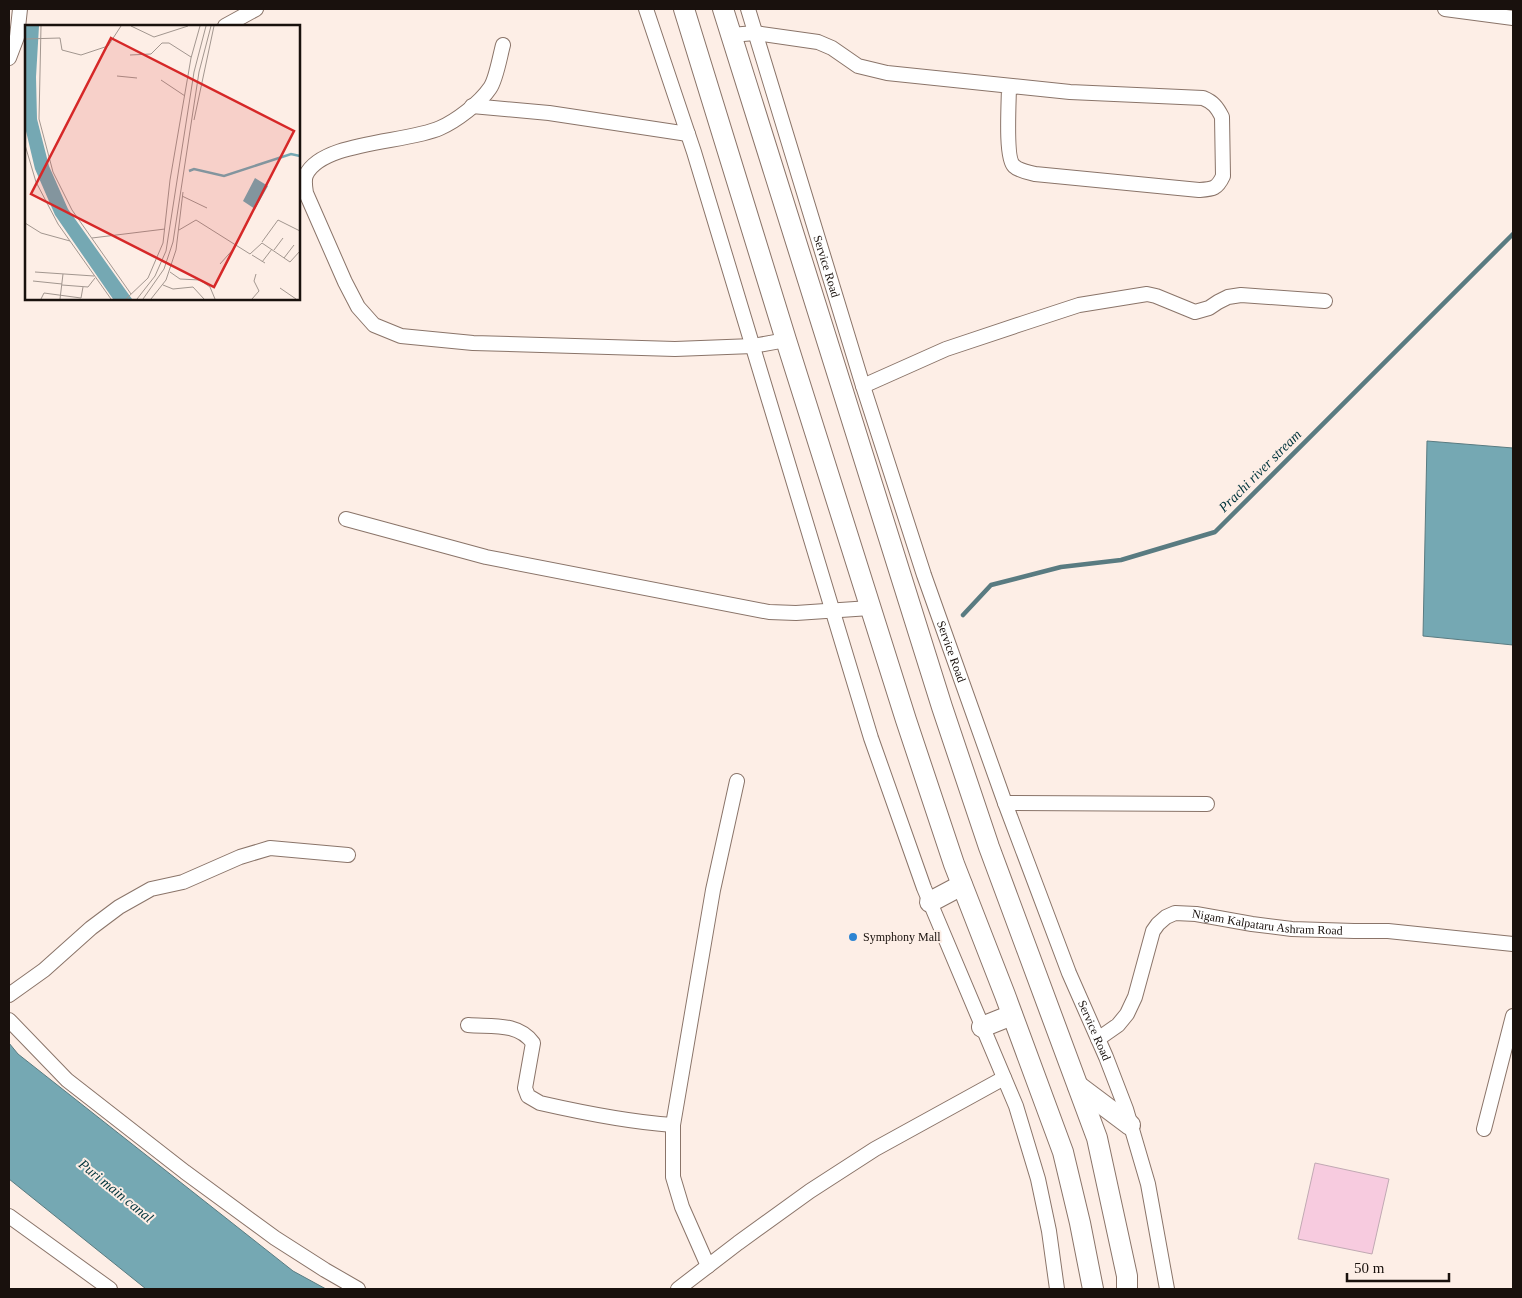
<svg xmlns="http://www.w3.org/2000/svg" width="1522" height="1298" viewBox="0 0 1522 1298" font-family="Georgia,serif">
<rect width="100%" height="100%" fill="#fdeee6"/>
<g fill="#75a8b3" stroke="#597b81">
<path d="M1427,441L1513,448V645L1423,636Z"/>
<path d="M9,1043L18,1054L293,1271L326,1289H146L9,1179Z"/>
</g>
<g fill="none" stroke-linecap="round" stroke-linejoin="round">
<path stroke="#597b81" stroke-width="4.5" d="M963,615L991,585L1061,567L1121,560L1215,532L1513,234"/>
</g>
<path fill="#f7cbdf" stroke="#c1a9b3" d="M1315,1163L1389,1179L1372,1254L1298,1239Z"/>
<g fill="none" stroke-linecap="round" stroke-linejoin="round">
<defs>
<g id="minor">
<path d="M646,9L694,152L871,738L924,888L1016,1106L1038,1179L1049,1231L1057,1289"/>
<path id="s1" d="M748,9L863,386L924,575L1005,803L1069,973L1106,1057L1126,1109L1148,1184L1167,1289"/>
<path d="M1445,9L1513,18"/>
<path d="M225,26L256,9"/>
<path d="M731,35L755,33L818,42L832,48L858,66L887,73L1070,92L1203,98C1213,102 1217,107 1222,117L1223,176C1217,189 1213,189 1199,190L1035,174C1028,172 1019,171 1014,166C1005,158 1009,100 1009,86"/>
<path d="M503,45C500,56 496,80 490,88C480,103 456,121 440,128C407,143 322,141 306,175C304,180 305,187 306,193L345,282L358,307L374,325L401,336L473,343L675,349L753,346L786,340"/>
<path d="M9,58L17,37L20,9"/>
<path d="M472,106L549,113L688,134"/>
<path d="M863,386L946,349L1024,323L1079,305L1147,294L1156,296L1195,312L1209,308L1218,302L1228,297L1241,295L1325,301"/>
<path d="M346,519L486,557L769,612L796,613L870,608"/>
<path d="M1005,803L1207,804"/>
<path d="M9,995L44,970L91,928L119,907L151,889L183,882L240,857L270,848L348,855"/>
<path d="M9,1020L67,1080L185,1172L275,1238L325,1270L358,1289"/>
<path d="M468,1025C491,1027 518,1022 533,1043L525,1088L528,1096L540,1103C584,1113 628,1122 673,1125"/>
<path id="s2" d="M1098,1039L1118,1025L1127,1014L1135,997L1153,931L1158,924L1166,917L1175,913L1196,914L1252,924L1292,929L1354,931H1388L1513,944"/>
<path d="M1484,1129L1513,1016"/>
<path d="M9,1216L110,1289"/>
<path d="M708,1266L682,1207L673,1177V1125L713,890L737,781"/>
<path d="M678,1289L738,1243L810,1191L875,1149L1004,1078"/>
</g>
<g id="highway">
<path d="M684,9L786,340L906,720L954,864L1005,995L1063,1152L1080,1223L1093,1289"/>
<path d="M723,9L942,707L989,847L1097,1138L1127,1276V1289"/>
<path d="M930,902L962,885"/>
<path d="M982,1027L1012,1015"/>
<path d="M1078,1086L1130,1125"/>
</g>
</defs>
<use href="#minor" stroke="#8a7469" stroke-width="16"/>
<use href="#highway" stroke="#8a7469" stroke-width="22"/>
<use href="#minor" stroke="#fff" stroke-width="14"/>
<use href="#highway" stroke="#fff" stroke-width="20"/>
</g>
<circle fill="#2d84d2" stroke="#fdeee6" stroke-width="2" cx="853" cy="937" r="5"/>
<g text-anchor="middle" dominant-baseline="central" stroke-width="4" stroke-linejoin="round" paint-order="stroke">
<g font-size="12" fill="#19110d" stroke="#fdeee6">
<text stroke="none"><textPath href="#s1" startOffset="269">Service Road</textPath></text>
<text stroke="none"><textPath href="#s1" startOffset="674">Service Road</textPath></text>
<text stroke="none"><textPath href="#s2" startOffset="248">Nigam Kalpataru Ashram Road</textPath></text>
<text stroke="none"><textPath href="#s1" startOffset="1079">Service Road</textPath></text>
</g>
<g font-size="12" fill="#19110d" stroke="#fdeee6" text-anchor="start">
<text x="863" y="937">Symphony Mall</text>
</g>
<g font-size="14" font-style="italic" fill="#01343c" stroke="#fdeee6">
<text transform="translate(1260 471) rotate(-45)">Prachi river stream</text>
<text transform="translate(116 1191) rotate(39)">Puri main canal</text>
</g>
</g>
<g transform="translate(25 25)">
<rect width="275" height="275" fill="#fdeee6"/>
<path d="M0,1H14L11,52L12,94L24,141L43,184L107,274H88L30,190L10,144L0,102ZM230,153L243,161L230,184L218,176Z" fill="#75a8b3"/>
<path fill="none" stroke="#75a8b3" stroke-width="2.5" d="M164,146L169,144L199,151L266,129L275,131"/>
<path fill="none" stroke="#a2968f" stroke-width="1" d="M16,1L14,94L28,147L47,185L106,269M106,1L129,12L163,1M0,14L35,13L37,25L56,30L83,21L96,1M105,30L126,29L137,18H144L166,32M92,51L112,53M136,55L160,71M169,95L189,1M0,120L11,157L33,199L86,274M157,171L182,183M0,198L16,208L45,216M154,205L171,195L225,229L237,218L265,237L275,226M67,213L140,204M237,217L253,195L275,206M249,225L258,213M227,230L240,238M259,233L269,220M237,237L247,224M195,239L212,220M10,247L69,251M145,247L155,254L175,255L185,262L190,274M8,256L37,259M37,260L63,262L70,253M138,260L148,264L168,262L179,274M255,263L271,274M16,274L19,268L56,273L58,262M35,274L38,249M101,274L123,253L138,218L145,155L166,33L175,1M112,274L130,251L141,226L169,47L181,1M118,274L139,244L148,217L174,47L186,1M126,274L141,255L151,225L158,167M227,274L234,266L229,256L231,249"/>
<path fill="#d62828" fill-opacity="0.15" stroke="#d62828" stroke-width="2.5" d="M86,13L269,106L189,262L6,169Z"/>
<rect width="275" height="275" fill="none" stroke="#19110d" stroke-width="2.5"/>
</g>
<rect width="1522" height="1298" fill="none" stroke="#19110d" stroke-width="20"/>
<path d="M1347 1273v8h102v-8" fill="none" stroke="#19110d" stroke-width="2.5"/>
<text x="1354" y="1273" font-size="15" fill="#19110d" stroke="#fdeee6" stroke-width="4" paint-order="stroke">50 m</text>
</svg>
